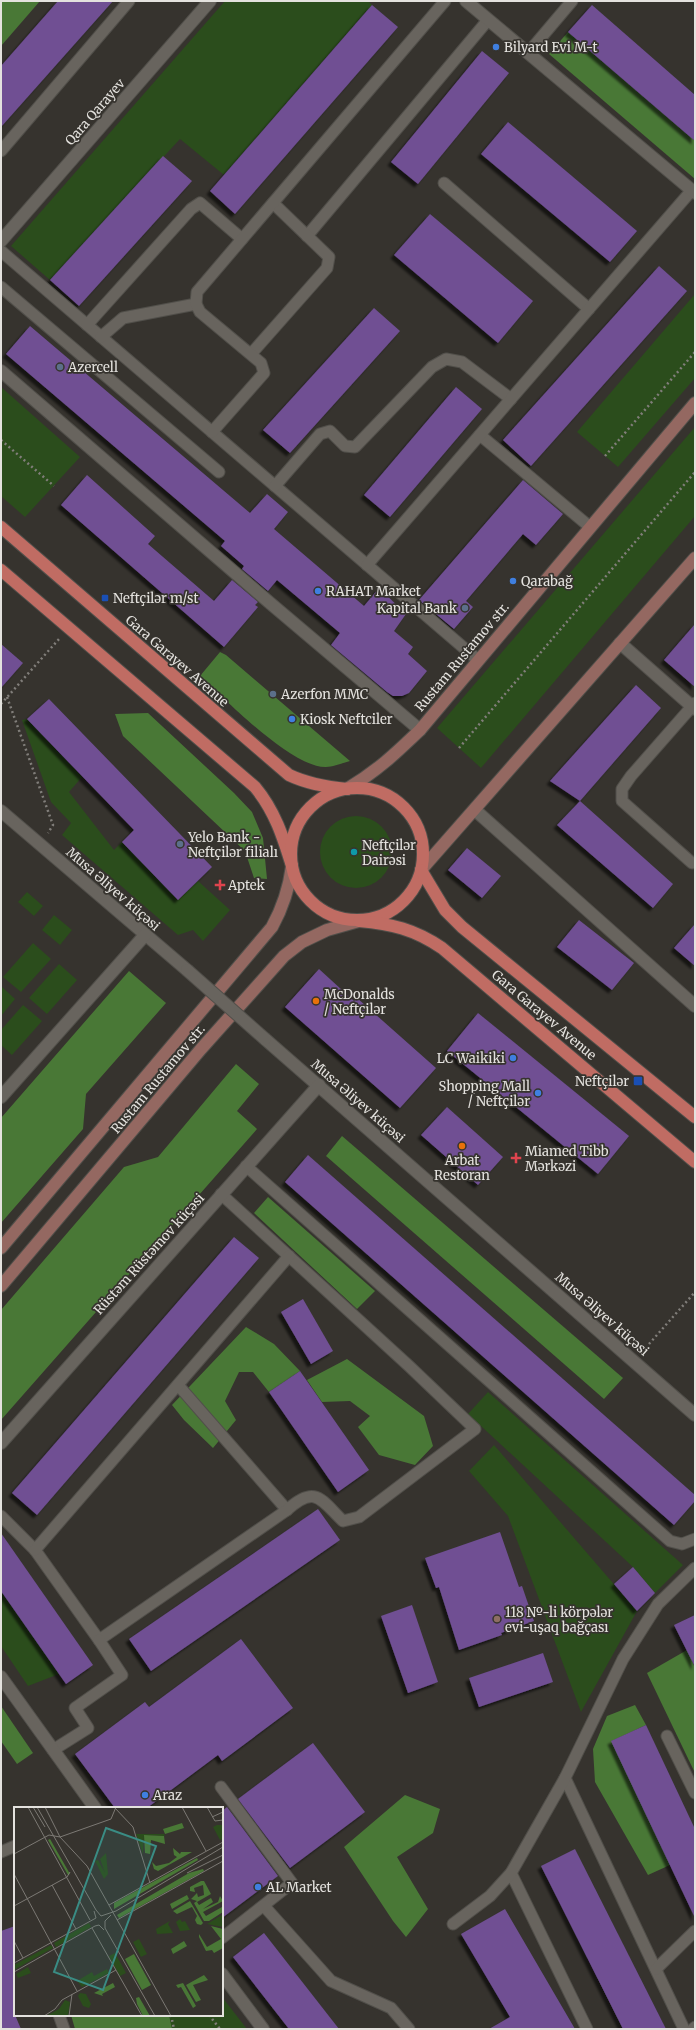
<svg xmlns="http://www.w3.org/2000/svg" width="696" height="2030" viewBox="0 0 696 2030" font-family="Merriweather,serif">
<defs>
<filter id="shadow"><feDropShadow dx="-3.5" dy="3.5" stdDeviation="1" flood-color="#0009"/></filter>
</defs>
<rect width="100%" height="100%" fill="#36332e"/>
<g fill="#2b4d1c">
<path d="M225,1H368L372,5L224,175L180,139L50,280L11,246Z"/>
<path d="M695,294V378L618,467L577,432Z"/>
<path d="M1,387L80,457L25,517L1,496Z"/>
<path d="M695,427V516L481,768L437,728Z"/>
<path d="M27,719L82,777L69,792L114,850L122,842L178,900L198,881L230,910L203,941L193,930L178,935L62,835L71,823L51,802L22,720Z"/>
<circle cx="356" cy="852" r="36"/>
<path d="M27,892L43,906L34,916L18,902Z"/>
<path d="M54,915L72,930L60,945L42,930Z"/>
<path d="M33,943L51,959L21,992L3,977Z"/>
<path d="M59,964L77,980L47,1014L29,998Z"/>
<path d="M1,986L15,999L1,1016Z"/>
<path d="M23,1005L42,1021L12,1055L1,1045V1030Z"/>
<path d="M488,1392L683,1565L655,1593L633,1567L468,1414Z"/>
<path d="M494,1445L637,1611L581,1712L508,1516L469,1471Z"/>
<path d="M1,1591L59,1674L28,1686L1,1646Z"/>
<path d="M222,1997L247,2029H172L169,2015H222Z"/>
</g>
<g fill="#497836">
<path d="M1,1H40L1,46Z"/>
<path d="M568,32L695,141V179L549,54Z"/>
<path d="M220,652L226,655L350,761C342,763 333,767 326,767C292,768 226,700 200,676Z"/>
<path d="M148,713L234,793L252,812L263,838L267,879L254,878L245,851L123,736L115,714Z"/>
<path d="M129,971L166,1003L86,1094L83,1129L1,1223V1118Z"/>
<path d="M236,1064L259,1084L237,1111L257,1129L1,1420V1310L124,1167L158,1157Z"/>
<path d="M342,1136L623,1378L604,1399L326,1156Z"/>
<path d="M268,1197L375,1291L357,1309L254,1213Z"/>
<path d="M246,1327L274,1344L300,1371L269,1392L253,1372H239L225,1401L236,1420L213,1448L184,1420L172,1405Z"/>
<path d="M347,1359L424,1416L433,1446L415,1465L379,1455L358,1427L370,1416L350,1401L322,1402L307,1380Z"/>
<path d="M687,1650L695,1668V1773L647,1673Z"/>
<path d="M635,1705L646,1725L612,1741L670,1865L648,1875L595,1782L593,1749L607,1716Z"/>
<path d="M1,1706L33,1753L17,1764L1,1741Z"/>
<path d="M405,1795L440,1809L433,1833L397,1857L428,1909L406,1937L393,1921L344,1847Z"/>
<path d="M71,2015H169L172,2029H75Z"/>
</g>
<g fill="#6f4f93" filter="url(#shadow)">
<path d="M58,1H113L1,127V66Z"/>
<path d="M372,5L398,27L235,214L210,191Z"/>
<path d="M592,5L695,95V141L568,32Z"/>
<path d="M482,51L509,73L418,184L391,162Z"/>
<path d="M508,122L637,231L610,262L481,154Z"/>
<path d="M163,156L192,181L79,306L50,280Z"/>
<path d="M430,214L533,301L498,343L394,255Z"/>
<path d="M659,266L687,291L531,466L503,440Z"/>
<path d="M374,308L400,331L290,453L263,430Z"/>
<path d="M30,326L250,513L267,494L288,512L274,529L364,606L379,588L406,614L394,631L413,647L408,654L427,671L409,693L402,696H393L387,692L331,645L340,633L277,580L268,591L242,569L244,566L221,546L225,541L6,354Z"/>
<path d="M456,387L482,409L390,517L364,495Z"/>
<path d="M87,475L155,536L148,544L214,601L232,580L258,602L255,605L258,607L224,647L61,505Z"/>
<path d="M523,480L563,514L536,545L523,534L466,601L473,607L454,629L419,600Z"/>
<path d="M695,624V687L664,660Z"/>
<path d="M1,644L23,663L1,688Z"/>
<path d="M636,685L661,708L580,801L550,781Z"/>
<path d="M49,699L212,867L178,900L122,842L134,830L27,719Z"/>
<path d="M580,801L673,884L653,908L557,825Z"/>
<path d="M467,848L501,876L482,898L448,870Z"/>
<path d="M579,920L634,963L612,990L557,947Z"/>
<path d="M695,924V966L674,948Z"/>
<path d="M319,969L354,1001L357,998L436,1068L400,1108L285,1007Z"/>
<path d="M478,1013L629,1136L598,1174L447,1051Z"/>
<path d="M447,1107L503,1157L478,1185L421,1135Z"/>
<path d="M308,1155L695,1495V1501L674,1525L285,1182Z"/>
<path d="M234,1237L259,1258L37,1515L12,1493Z"/>
<path d="M303,1299L333,1351L311,1364L281,1312Z"/>
<path d="M300,1371L369,1470L338,1492L269,1392Z"/>
<path d="M318,1509L340,1540L151,1671L129,1639Z"/>
<path d="M500,1532L519,1587L522,1586L534,1621L501,1633L502,1635L459,1650L439,1587L436,1588L425,1558Z"/>
<path d="M1,1533L93,1665L66,1684L1,1591Z"/>
<path d="M633,1567L655,1593L637,1611L614,1584Z"/>
<path d="M412,1605L438,1682L408,1693L381,1616Z"/>
<path d="M695,1615V1667L674,1625Z"/>
<path d="M241,1639L293,1708L222,1761L218,1755L147,1808H115L75,1754L145,1702L149,1707Z"/>
<path d="M543,1653L553,1682L479,1707L469,1678Z"/>
<path d="M646,1725L695,1829V1918L611,1741Z"/>
<path d="M313,1743L365,1812L290,1868L238,1799Z"/>
<path d="M227,1807L278,1876L222,1918V1811Z"/>
<path d="M575,1849L666,2029H623L541,1866Z"/>
<path d="M505,1909L575,2029H489L510,2017L461,1934Z"/>
<path d="M15,1926V2015L21,2029H1V1931Z"/>
<path d="M264,1933L339,2029H289L233,1957Z"/>
</g>
<g fill="none" stroke-linecap="round" stroke-linejoin="round">
<defs>
<g id="service">
<path d="M528,53L572,1"/>
<path d="M1,151L129,1"/>
<path d="M444,183L589,309"/>
<path d="M307,236L488,20"/>
<path d="M1,251L478,660"/>
<path d="M1,287L219,472"/>
<path d="M87,325L191,209L200,203L242,239"/>
<path d="M101,337L123,318L196,304"/>
<path d="M251,354L327,268L329,257L273,203"/>
<path d="M212,432L264,373L261,363L200,312L196,304L197,292L445,1"/>
<path d="M480,435L590,527"/>
<path d="M275,486L320,434L330,431L345,446L355,447L432,367L446,359L462,362L511,399"/>
<path d="M367,565L692,190"/>
<path d="M692,863L622,801V789L631,776L695,703"/>
<path d="M246,1166L670,1541L682,1544L695,1539"/>
<path d="M178,1385L287,1510"/>
<path d="M1,1516L35,1550L99,1640L287,1510C316,1484 321,1500 343,1521L359,1517L475,1429L409,1366L221,1194"/>
<path d="M35,1550L289,1256"/>
<path d="M667,1736L695,1793"/>
<path d="M53,1750L88,1728L75,1708L122,1675L99,1640"/>
<path d="M565,1778L684,2029"/>
<path d="M221,1787L292,1883L222,1938"/>
<path d="M1,1852L15,1846"/>
<path d="M511,1873L587,2029"/>
<path d="M264,1906L331,1981L391,2008L409,2029"/>
<path d="M453,1924L490,1896L511,1873L565,1778L623,1659L658,1604L695,1568"/>
<path d="M656,1969L695,1931"/>
<path d="M59,2015L64,2029"/>
<path d="M693,2029L695,2027"/>
</g>
<g id="minor">
<path d="M466,1L695,193"/>
<path d="M1,241L210,1"/>
<path d="M1,371L270,603L420,730"/>
<path d="M620,643L695,709"/>
<path d="M475,810L695,1006"/>
<path d="M1,1677L95,1808"/>
<path d="M222,1974L263,2029"/>
</g>
<g id="tertiary">
<path d="M1,811L187,970"/>
<path d="M265,1039L695,1415"/>
<path d="M1,1097L145,935"/>
<path d="M1,1443L319,1085"/>
</g>
<g id="secondary">
<path d="M347,789C377,771 395,754 420,730L695,403"/>
<path d="M421,870L695,558"/>
<path d="M1,1248L272,927C283,907 289,889 292,866"/>
<path d="M1,1286L201,1049L284,956L302,942L327,930L359,921"/>
</g>
<g id="primary">
<path d="M1,527L289,775C308,784 326,787 347,789"/>
<path d="M1,570L255,787C275,811 283,837 292,866"/>
<circle cx="357" cy="854" r="66"/>
<path d="M421,870L445,910L462,927L695,1117"/>
<path d="M359,921C392,924 414,929 442,948L695,1162"/>
</g>
</defs>
<use href="#service" stroke="#514f4a" stroke-width="13"/>
<use href="#minor" stroke="#514f4a" stroke-width="14"/>
<use href="#tertiary" stroke="#514f4a" stroke-width="14"/>
<use href="#secondary" stroke="#514f4a" stroke-width="14"/>
<use href="#primary" stroke="#514f4a" stroke-width="14"/>
<g stroke="#817e7a" stroke-width="2.5" stroke-dasharray="2 3" stroke-linecap="butt">
<path d="M1,440L54,486"/>
<path d="M605,456L695,352"/>
<path d="M7,697L53,825L48,833"/>
<path d="M1,704L59,639"/>
<path d="M459,748L695,472"/>
<path d="M649,1344L695,1292"/>
<path d="M171,2015L174,2029"/>
<path d="M209,2015L220,2029"/>
</g>
<use href="#service" stroke="#68645e" stroke-width="11"/>
<use href="#minor" stroke="#68645e" stroke-width="12"/>
<use href="#tertiary" stroke="#68645e" stroke-width="12"/>
<use href="#secondary" stroke="#946861" stroke-width="12"/>
<use href="#primary" stroke="#c06c63" stroke-width="12"/>
<defs>
<path id="tertiary-bridge" d="M187,970L265,1039"/>
</defs>
<use href="#tertiary-bridge" stroke="#514f4a" stroke-width="14" stroke-linecap="butt"/>
<use href="#tertiary-bridge" stroke="#68645e" stroke-width="12"/>
</g>
<g fill="#3f7fe0" stroke="#36332e" stroke-width="1.5">
<circle cx="496" cy="47" r="4"/>
<circle cx="513" cy="581" r="4"/>
<circle cx="318" cy="591" r="4"/>
<circle cx="292" cy="719" r="4"/>
<circle cx="513" cy="1058" r="4"/>
<circle cx="538" cy="1093" r="4"/>
<circle cx="145" cy="1795" r="4"/>
<circle cx="258" cy="1887" r="4"/>
</g>
<g fill="#5c6f8a" stroke="#36332e" stroke-width="1.5">
<circle cx="60" cy="367" r="4"/>
<circle cx="465" cy="608" r="4"/>
<circle cx="273" cy="694" r="4"/>
<circle cx="180" cy="844" r="4"/>
</g>
<g fill="#1a4fb4" stroke="#36332e" stroke-width="1.5">
<rect x="101" y="594" width="8" height="8" rx="2"/>
<rect x="633" y="1076" width="10" height="10" rx="2"/>
</g>
<circle fill="#0f9aa8" stroke="#36332e" stroke-width="1.5" cx="354" cy="852" r="4"/>
<g fill="#e0444e" stroke="#36332e" stroke-width="1.5">
<path d="M218 879h4v4h4v4h-4v4h-4v-4h-4v-4h4z"/>
<path d="M514 1152h4v4h4v4h-4v4h-4v-4h-4v-4h4z"/>
</g>
<g fill="#e8710a" stroke="#36332e" stroke-width="1.5">
<circle cx="316" cy="1001" r="4"/>
<circle cx="462" cy="1146" r="4"/>
</g>
<circle fill="#8d6e63" stroke="#36332e" stroke-width="1.5" cx="497" cy="1619" r="4"/>
<g text-anchor="middle" dominant-baseline="central" stroke-width="3.5" stroke-linejoin="round" paint-order="stroke">
<g font-size="13" fill="#e4e2de" stroke="#36332e" text-anchor="start">
<text x="504" y="47">Bilyard Evi M-t</text>
<text x="68" y="367">Azercell</text>
<text x="521" y="581">Qarabağ</text>
<text x="326" y="591">RAHAT Market</text>
<text x="113" y="598">Neftçilər m/st</text>
<text x="457" y="608" text-anchor="end">Kapital Bank</text>
<text x="281" y="694">Azerfon MMC</text>
<text x="300" y="719">Kiosk Neftciler</text>
<text x="188" y="837">Yelo Bank -<tspan x="188" dy="15">Neftçilər filialı</tspan></text>
<text x="362" y="845">Neftçilər<tspan x="362" dy="15">Dairəsi</tspan></text>
<text x="228" y="885">Aptek</text>
<text x="324" y="994">McDonalds<tspan x="324" dy="15">/ Neftçilәr</tspan></text>
<text x="505" y="1058" text-anchor="end">LC Waikiki</text>
<text x="629" y="1081" text-anchor="end">Neftçilər</text>
<text x="530" y="1086" text-anchor="end">Shopping Mall<tspan x="530" dy="15">/ Neftçilәr</tspan></text>
<text x="525" y="1151">Miamed Tibb<tspan x="525" dy="15">Mərkəzi</tspan></text>
<text x="462" y="1160" text-anchor="middle">Arbat<tspan x="462" dy="15">Restoran</tspan></text>
<text x="505" y="1612">118 №-li körpələr<tspan x="505" dy="15">evi-uşaq bağçası</tspan></text>
<text x="153" y="1795">Araz</text>
<text x="266" y="1887">AL Market</text>
</g>
<g font-size="13" fill="#e4e2de" stroke="#36332e">
<text transform="translate(95 112) rotate(-49)">Qara Qarayev</text>
<text transform="translate(462 657) rotate(-50)">Rustam Rustamov str.</text>
<text transform="translate(177 661) rotate(41)">Gara Garayev Avenue</text>
<text transform="translate(113 889) rotate(41)">Musa Əliyev küçəsi</text>
<text transform="translate(544 1015) rotate(40)">Gara Garayev Avenue</text>
<text transform="translate(158 1079) rotate(-50)">Rustam Rustamov str.</text>
<text transform="translate(358 1101) rotate(41)">Musa Əliyev küçəsi</text>
<text transform="translate(149 1254) rotate(-48)">Rüstəm Rüstəmov küçəsi</text>
<text transform="translate(602 1314) rotate(41)">Musa Əliyev küçəsi</text>
</g>
</g>
<g transform="translate(14 1807)">
<rect width="209" height="209" fill="#36332e"/>
<path d="M203,18H209V32L206,33L199,20ZM122,27H150L151,29L130,28L129,47ZM92,46L94,67L90,72L81,54L84,53L91,66L86,52ZM208,108L209,120L193,117ZM166,112L168,115L171,114L176,123L166,124L162,115ZM156,114L154,117L159,126L143,127L142,122ZM75,116L77,120L42,140L40,136ZM125,132L133,147L127,150L119,135ZM37,138L39,141L0,163V158ZM101,146L112,166L106,169L95,149ZM14,160L17,166L4,171L2,167ZM93,162L95,166L68,180L63,174L78,165L80,169ZM66,186L72,187L77,197L75,201L69,199L64,189ZM51,193L56,195L54,209H32L45,202Z" fill="#2b4d1c"/>
<path d="M168,16L170,21L151,27L149,22ZM130,28L150,29L151,37L137,33L136,47L131,46ZM36,32L56,67L54,68L34,33ZM159,41L166,47L167,45H178L144,64L140,62L138,55L142,59L155,56L163,50L160,48ZM183,51L184,53L100,102V96ZM189,62L190,64L105,111L103,108L175,66ZM187,74H190L197,87L183,95L185,98L197,91L199,95L189,102L204,95L206,89L209,94L189,105L192,109L208,100L209,105L195,114H190L180,96L183,94L177,92L183,86L184,90L190,88L189,78L180,81L181,85L176,84V80ZM173,88L175,92L158,102L156,97ZM176,94L189,116L187,118L183,117L181,113L183,109L178,100L163,107L159,104ZM197,119L209,122V141L200,146L198,143L192,144L185,130V127L193,140L207,132ZM170,134L173,139L159,147L157,142ZM120,147L137,178L128,183L111,152ZM190,168L194,173L179,178L187,193L182,195L172,178ZM99,176L101,180L88,187L89,189L80,186ZM169,176L182,199L179,201L167,180L164,181L162,178ZM125,190L136,209H129L123,197L122,191Z" fill="#497836"/>
<path fill="none" stroke="#7c7974" stroke-width="1" d="M14,0L76,113M19,0L31,20M23,0L82,103L87,109L102,104L209,40M31,0L46,30L97,12L102,0M100,0L119,20L136,76M168,0L192,44M193,0L201,14L209,13M198,10L209,5M0,47L35,28L46,30L73,59L157,209M173,66L209,48M0,67L63,184M38,78L62,122M95,98L209,35M0,99L53,70L56,65M97,108L91,114V121L141,209M103,113L209,54M78,121L128,209M0,134L9,151M0,156L82,111L80,104M0,165L81,119L85,118L90,123M30,209L41,202L48,193L102,163M55,209L58,187"/>
<path fill="#3a8c84" fill-opacity="0.15" stroke="#3a8c84" stroke-width="2" d="M92,21L142,39L89,183L40,165Z"/>
<rect width="209" height="209" fill="none" stroke="#e4e2de" stroke-width="2"/>
</g>
<rect width="696" height="2030" fill="none" stroke="#e4e2de" stroke-width="4"/>
</svg>
